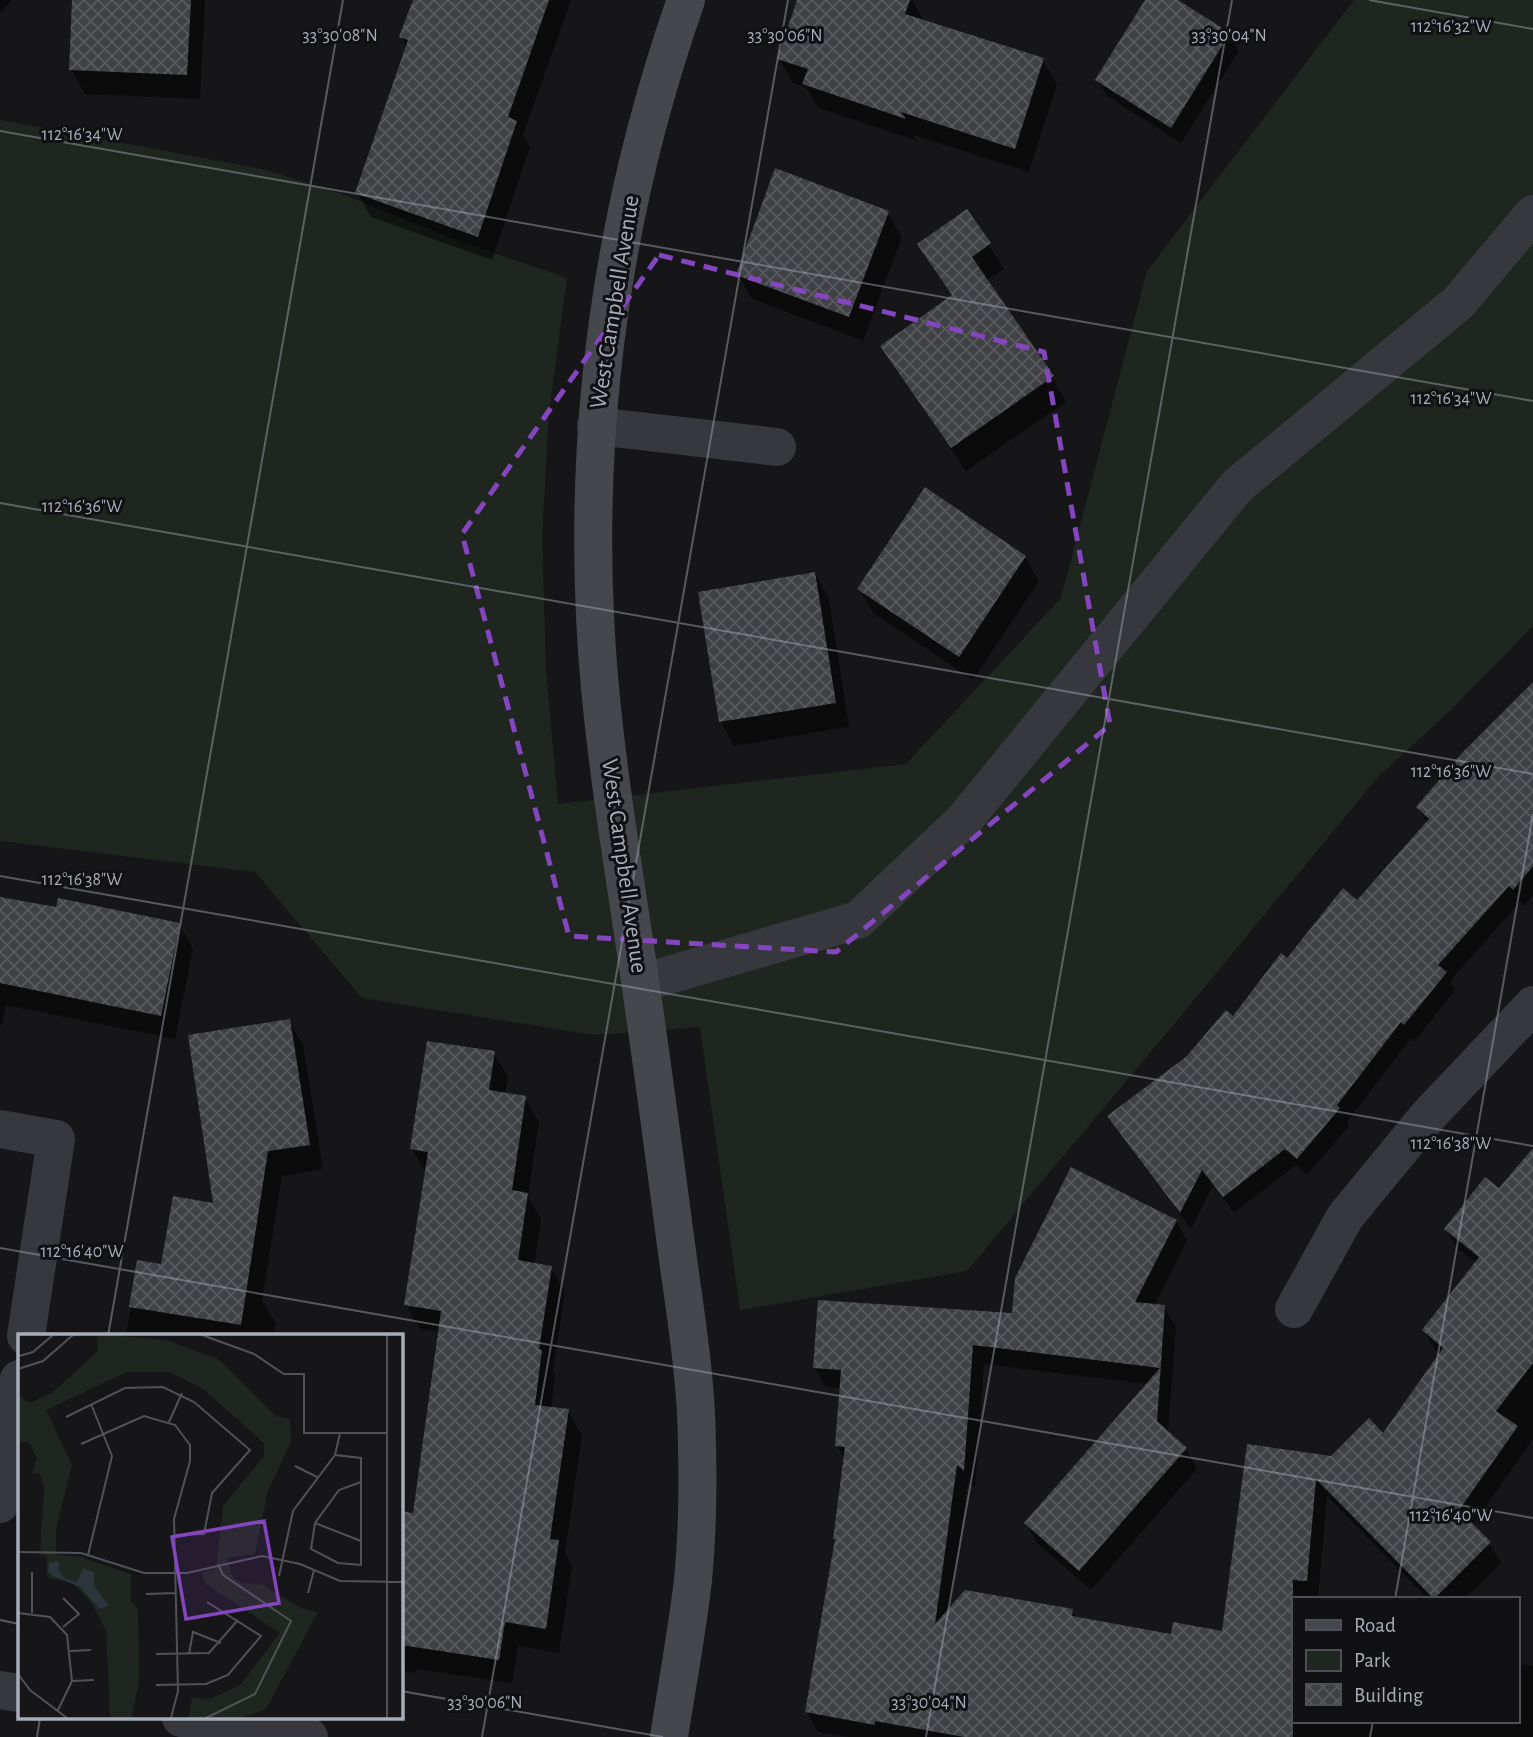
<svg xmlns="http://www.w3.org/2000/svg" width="1533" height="1737" viewBox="0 0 1533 1737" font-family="'Alegreya Sans',sans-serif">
<defs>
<pattern id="building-cross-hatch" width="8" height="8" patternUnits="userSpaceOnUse" patternTransform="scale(1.75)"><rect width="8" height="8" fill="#404145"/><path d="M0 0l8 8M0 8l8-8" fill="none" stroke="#595a5e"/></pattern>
</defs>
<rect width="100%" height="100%" fill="#161618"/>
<path fill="#1e261f" d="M1354,0H1533V626L1452,709L1378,777L1185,1011L967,1271L740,1310L700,1027L595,1035L362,998L255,872L0,841V120L266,170L339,193L467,244L567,278L549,412L542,537L546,669L558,804L906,764L1061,598L1147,271Z"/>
<g fill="#0007">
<path d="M0,0H12L0,14Z"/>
<path d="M74,0H205L200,99L85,94L71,69Z"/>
<path d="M415,0H571L523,135L530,147L492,260L371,217L357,193L407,48L401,37Z"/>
<path d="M799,0H912L925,23L1042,60L1057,84L1029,172L913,135L917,141L818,108L806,87L793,83L779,59Z"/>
<path d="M1147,0H1174L1229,35L1239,51L1181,143L1107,96L1097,80Z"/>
<path d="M967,211L1004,269L986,281L1052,377L1066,402L966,471L897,370L882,346L953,297L920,244Z"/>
<path d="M887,213L902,237L863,341L752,299L738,275Z"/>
<path d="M1025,557L1039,581L973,680L873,613L859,589Z"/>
<path d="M815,574L829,599L849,727L734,746L720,721Z"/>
<path d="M1533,690V895L1524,906L1520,902L1450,981L1455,990L1415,1041L1411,1038L1347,1122L1349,1126L1307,1175L1296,1165L1234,1213L1213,1185L1191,1229L1120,1134L1110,1117L1188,1058L1233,1018L1287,960L1357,902L1428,823L1418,808Z"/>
<path d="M0,899L57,909L179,925L193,949L175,1039L6,1005L2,1026L0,1025Z"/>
<path d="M289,1021L303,1045L323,1169L282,1176L262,1301L276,1324L274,1336H126L138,1262L162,1266L215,1205Z"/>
<path d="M494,1053L508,1077L505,1095L525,1098L539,1122L528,1196L541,1219L534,1265L550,1267L565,1292L553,1371L555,1376L551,1409L568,1411L582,1435L565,1554L572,1566L559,1653L518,1646L512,1683L416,1669L415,1673L401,1671V1513L415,1515L440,1332L420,1329L406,1305L426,1173L412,1149Z"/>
<path d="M1533,1151V1439L1472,1526L1489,1543L1501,1563L1464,1599H1428L1327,1496L1318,1599H1293V1721H1517V1663L1533,1666V1737H849L818,1732L807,1712L837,1542L835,1539L845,1460L837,1446L842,1388L826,1387L814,1367L1013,1315L1176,1221L1187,1241L1154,1306L1164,1307L1176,1327L1168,1433L1186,1449L1197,1469L1091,1590L1037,1543L1026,1523L1148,1384L984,1364L975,1488L968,1482L950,1609L1072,1610L1077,1619L1173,1636L1223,1633L1248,1446L1331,1457L1383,1436L1441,1355L1435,1350L1424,1331L1476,1263L1458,1249L1446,1229L1499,1190Z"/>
</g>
<g fill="url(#building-cross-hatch)">
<path d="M72,0H191L187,75L69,70Z"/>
<path d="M413,0H549L508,117L517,121L478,237L355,193L408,40L399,37Z"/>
<path d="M797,0H910L905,14L1044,58L1015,149L901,112L906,119L802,84L808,69L777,59Z"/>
<path d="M1145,0H1178L1230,33L1171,128L1095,80Z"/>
<path d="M775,168L889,211L849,317L736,275Z"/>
<path d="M967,209L991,243L972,257L1054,376L951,448L880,346L952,295L917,244Z"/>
<path d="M925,487L1026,556L959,657L857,589Z"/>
<path d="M815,572L836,703L719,722L698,592Z"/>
<path d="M1533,682V866L1513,890L1509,886L1438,965L1447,972L1404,1025L1401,1022L1337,1105L1340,1108L1297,1159L1285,1149L1223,1197L1202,1170L1180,1213L1107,1116L1186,1057L1226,1010L1233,1016L1281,953L1287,958L1343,888L1357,900L1429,819L1416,807L1463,752Z"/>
<path d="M0,897L56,907L58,898L180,923L161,1016L0,983Z"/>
<path d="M290,1019L310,1145L268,1151L241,1325L129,1307L137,1260L161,1264L173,1196L213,1203L188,1035Z"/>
<path d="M427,1041L495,1051L489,1090L526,1096L512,1190L528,1193L518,1260L552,1266L539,1349L542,1350L535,1405L569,1409L550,1539L559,1540L546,1629L505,1622L499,1660L401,1645V1511L413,1513L441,1311L404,1305L428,1152L410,1149Z"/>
<path d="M1533,1148V1363L1496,1411L1518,1426L1459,1510L1491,1542L1434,1599L1316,1479L1307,1581L1293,1580V1737H964L875,1721V1725L805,1712L835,1539H833L845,1447L835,1446L841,1370L813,1368L818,1300L1012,1313L1015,1278L1071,1167L1177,1220L1135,1302L1165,1305L1157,1421L1187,1448L1079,1571L1024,1523L1160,1368L973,1345L964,1471L957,1465L935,1624L965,1590L1073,1609L1072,1616L1171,1634L1173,1622L1222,1631L1247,1444L1331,1456L1369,1418L1383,1433L1443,1348L1422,1330L1479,1257L1444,1229L1485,1177L1499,1188Z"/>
</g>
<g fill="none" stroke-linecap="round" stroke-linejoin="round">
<g stroke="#37383d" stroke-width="38">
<path d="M596,426L777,447"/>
<path d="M641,983L858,920L964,820L1237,486L1459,302L1533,214"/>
<path d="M0,1129L56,1139L26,1336"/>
<path d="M1294,1309L1345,1217L1427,1117L1533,1005"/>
<path d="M0,1504L19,1379"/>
<path d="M0,1690L19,1693"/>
<path d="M181,1718L309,1737"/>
</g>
<path stroke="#45474d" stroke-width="38" d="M669,1737C677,1685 687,1632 693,1580C697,1539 698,1489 697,1448C697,1378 684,1306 675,1237C662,1138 649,1039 634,940C618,833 600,725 595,616C585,404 616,200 686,0"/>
</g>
<path fill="none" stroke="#8446be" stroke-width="5" stroke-dasharray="14 9" stroke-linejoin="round" d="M659,255L1044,352L1110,725L836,952L569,936L462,534Z"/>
<path fill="none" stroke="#a8adb8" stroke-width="2" stroke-opacity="0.45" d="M1369,0L1533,29M0,131L1533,401M0,503L1533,774M0,876L1533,1146M0,1248L1533,1518M108,1336L343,0M1395,1599L1533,814M0,1620L19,1624M401,1691L663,1737M37,1737L40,1718M482,1737L788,0M926,1737L1232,0M1370,1737L1373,1721"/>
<g text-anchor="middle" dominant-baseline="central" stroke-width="6" stroke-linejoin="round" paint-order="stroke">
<g font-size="24" fill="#a8adb8" stroke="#111113">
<text transform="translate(615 302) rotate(-81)">West Campbell Avenue</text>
<text transform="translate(624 866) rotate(82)">West Campbell Avenue</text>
</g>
</g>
<g transform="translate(18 1334)">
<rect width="385" height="385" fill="#161618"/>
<path d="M91,1L148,6L200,25L257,82L272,85L273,108L250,156L237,220L209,224L214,242L224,249L243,250L283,274L300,278L248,375L223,384H170L174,364L192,365L222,351L262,299L188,250L183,239L198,234L205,172L246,122V109L184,54L151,38H109L28,76L54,131L38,195V221L62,223L113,240V267L120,275L121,346L114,384H92L88,296L74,270L55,249L29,244V222L22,221L26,153L22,140L14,139L19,124L11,108H0V59L11,69L34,59L80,17L79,3Z" fill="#1e261f"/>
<path d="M41,227V237L48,245L59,248L65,234L76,238V252L91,272L81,275L62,253L35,242L30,237L31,229Z" fill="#2c343c"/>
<path fill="none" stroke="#505258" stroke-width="2" d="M184,1L236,20L266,40H286V99H369M369,1V384M1,22L15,18L35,1M0,35L25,27L55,1M48,83L107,54L145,53L176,68L232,116L194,159L186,200L156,201M151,88L164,59M63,110L126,82L157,91L172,111V127L156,185L160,357L153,384M317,121L343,124V231L320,229L293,215L297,189L321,156L343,148M277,132L299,143M297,189L343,207M0,218L63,219L126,239H169L244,222L282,230L322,247L385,248M70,221L94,122L73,70M261,242L275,177L317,121L322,99M290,259L296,236M128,260L158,259M45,264L61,280L45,293M0,279L32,283L49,301L54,347L40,376M14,279V238M52,317L73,316M138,320L191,319L220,286M171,320L175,298L203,309M0,340L12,356L49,384M54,347L76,346M138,351L188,350L210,341L243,302L189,268M188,384L237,360L273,287L205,241L200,230"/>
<path fill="#8446be" fill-opacity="0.15" stroke="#8446be" stroke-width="3.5" d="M246,187L261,269L168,285L154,203Z"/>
<rect width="385" height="385" fill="none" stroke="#a8adb8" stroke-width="3.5"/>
</g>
<g font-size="18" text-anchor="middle" fill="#a8adb8" stroke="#111113" stroke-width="6" stroke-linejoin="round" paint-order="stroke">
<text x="1451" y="32">112°16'32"W</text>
<text x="340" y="41">33°30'08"N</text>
<text x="785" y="41">33°30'06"N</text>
<text x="1229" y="41">33°30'04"N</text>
<text x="82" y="140">112°16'34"W</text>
<text x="1451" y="404">112°16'34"W</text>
<text x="82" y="512">112°16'36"W</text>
<text x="1451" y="777">112°16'36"W</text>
<text x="82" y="885">112°16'38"W</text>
<text x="1451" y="1149">112°16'38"W</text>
<text x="82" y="1257">112°16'40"W</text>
<text x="1451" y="1521">112°16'40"W</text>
<text x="485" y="1708">33°30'06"N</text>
<text x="929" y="1708">33°30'04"N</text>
</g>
<rect x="1292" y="1597" width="228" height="126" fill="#111113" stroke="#4d4f55" stroke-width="2"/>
<rect x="1306" y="1620" width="35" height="10" fill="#45474d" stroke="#4d4f55" stroke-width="2"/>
<text x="1354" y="1632" font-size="21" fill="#a8adb8">Road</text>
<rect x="1306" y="1650" width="35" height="21" fill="#1e261f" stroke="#4d4f55" stroke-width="2"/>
<text x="1354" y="1667" font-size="21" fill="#a8adb8">Park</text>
<rect x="1306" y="1684" width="35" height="21" fill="url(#building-cross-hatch)" stroke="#4d4f55" stroke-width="2"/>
<text x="1354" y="1702" font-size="21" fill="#a8adb8">Building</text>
</svg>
